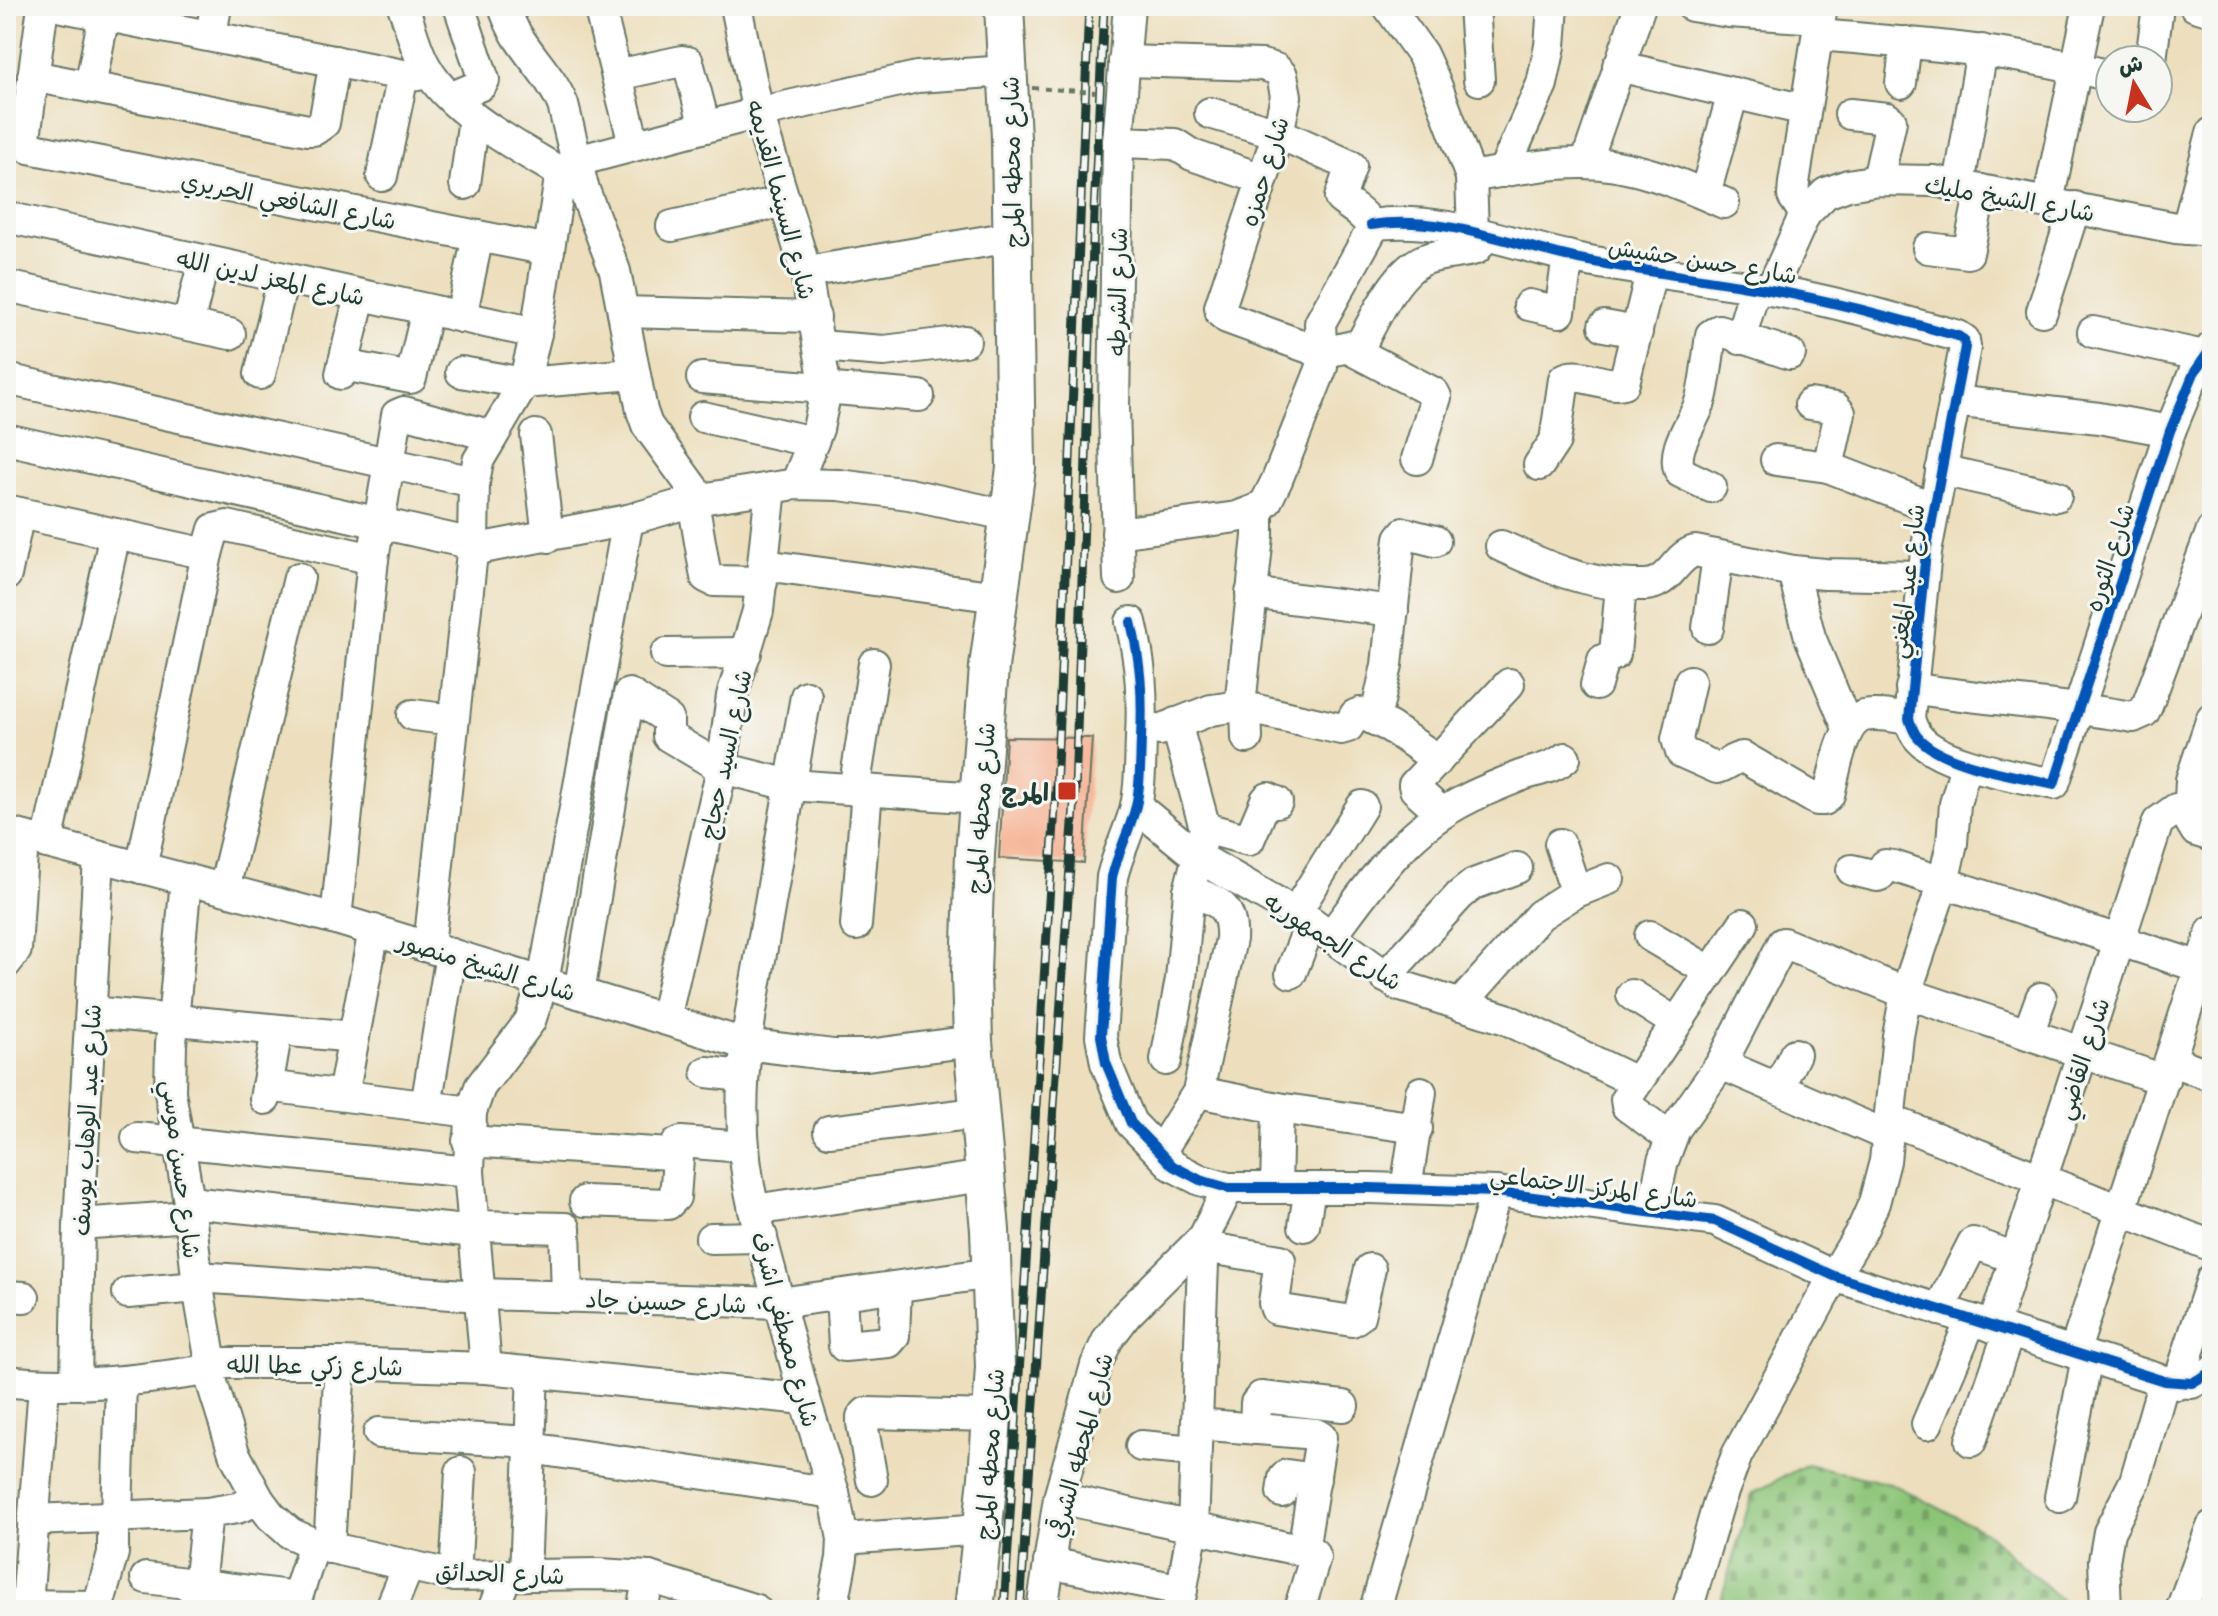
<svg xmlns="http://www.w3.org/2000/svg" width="2218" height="1616" viewBox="0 0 2218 1616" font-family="'Playpen Sans','Playpen Sans Arabic',sans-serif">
<defs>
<pattern id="cemetery-stones" width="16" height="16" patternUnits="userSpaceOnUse" patternTransform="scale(2)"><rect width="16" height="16" fill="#8dc578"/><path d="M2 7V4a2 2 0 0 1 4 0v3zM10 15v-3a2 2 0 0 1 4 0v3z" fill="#73a163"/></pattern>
</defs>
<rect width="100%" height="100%" fill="#f6f6f2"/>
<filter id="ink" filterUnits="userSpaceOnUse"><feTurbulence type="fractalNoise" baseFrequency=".0125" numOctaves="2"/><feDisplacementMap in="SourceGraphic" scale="16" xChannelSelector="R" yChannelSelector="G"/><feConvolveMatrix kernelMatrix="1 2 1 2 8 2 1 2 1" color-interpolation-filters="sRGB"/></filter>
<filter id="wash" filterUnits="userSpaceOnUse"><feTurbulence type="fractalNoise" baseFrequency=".006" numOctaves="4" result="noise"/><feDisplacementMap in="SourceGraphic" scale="32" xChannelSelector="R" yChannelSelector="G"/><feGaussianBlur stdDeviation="1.8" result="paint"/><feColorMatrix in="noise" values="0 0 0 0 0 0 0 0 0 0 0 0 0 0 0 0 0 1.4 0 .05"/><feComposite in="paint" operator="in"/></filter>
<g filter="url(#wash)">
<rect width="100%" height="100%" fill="#eddfbe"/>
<path fill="url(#cemetery-stones)" stroke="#568156" stroke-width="2" d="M1807,1464L1894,1485L1986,1532L2072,1610H1718L1752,1494Z"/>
<g id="blocks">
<path fill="#f6ac8a" d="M1006,737L1092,738L1084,863L999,858Z"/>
</g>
</g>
<g filter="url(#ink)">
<use href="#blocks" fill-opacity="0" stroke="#677664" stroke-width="2"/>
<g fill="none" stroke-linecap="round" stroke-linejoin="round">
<defs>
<g id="minor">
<path d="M43,6L25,137V143L29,148L549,250"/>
<path d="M58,6L408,76L418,75L426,69"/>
<path d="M403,6C411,27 415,50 427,69C455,117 531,153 577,183"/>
<path d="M504,6C515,46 548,68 563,105L583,187L615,271L642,411L647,425L701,499"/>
<path d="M599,6L634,144"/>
<path d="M736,6L758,113L806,272L826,390L818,429L796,484"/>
<path d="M1388,6L1422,54L1437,87L1471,177L1473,232"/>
<path d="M1474,6L1479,80"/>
<path d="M1692,6L1729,12L1820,18"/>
<path d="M2195,6L2212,11"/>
<path d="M1818,35C1916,43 2014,50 2110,76"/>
<path d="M211,36L216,6"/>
<path d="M2151,60L2158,6"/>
<path d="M1124,61L1262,65L1276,69L1282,75L1286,96L1278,133L1220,307L1221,313L1227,318L1323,353"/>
<path d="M1618,66L1805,110"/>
<path d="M617,75L682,61L688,62L705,127"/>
<path d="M33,76L308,130H314L324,123L335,61"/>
<path d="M1901,83L1906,42"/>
<path d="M90,87L104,15"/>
<path d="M452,97L481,85L484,80L459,6"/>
<path d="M1850,114L1887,118L1891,121L1878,180"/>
<path d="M1118,142L1175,144L1192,155L1262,179"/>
<path d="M577,161L758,113L917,77L1008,71"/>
<path d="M1586,163L1640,6"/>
<path d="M1503,172L1542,84L1550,46L1553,6"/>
<path d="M382,176L403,75"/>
<path d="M1471,177C1507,171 1544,163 1582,163C1632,163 1679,183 1724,203"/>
<path d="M465,184L474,118"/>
<path d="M1959,185L1982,50"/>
<path d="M1705,194L1733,93"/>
<path d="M2048,202L2089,6"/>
<path d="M1805,214L1793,196L1794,183L1822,6"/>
<path d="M6,217L536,333"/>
<path d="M1371,225C1442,214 1515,246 1584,260C1646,272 1708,279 1770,290C1834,301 1896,319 1958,336L1964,340L1965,347L1926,552L1909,719C1911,724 1913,731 1917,736C1939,765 2019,776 2054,784L2170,431L2194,373L2212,347"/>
<path d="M672,226L785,201"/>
<path d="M2187,229L2212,133"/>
<path d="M1928,248L1968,253L1981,190"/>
<path d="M806,272L1011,237"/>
<path d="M6,286L230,334"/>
<path d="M1771,290L1805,214L1826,193L1848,185L1878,180L1934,181L2176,228L2212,231"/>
<path d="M1529,305L1560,312L1568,256"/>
<path d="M2042,311L2075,207"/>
<path d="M623,312L815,317"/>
<path d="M461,317L478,236"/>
<path d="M188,324L204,261"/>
<path d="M1604,326L1637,332"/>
<path d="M2093,332L2204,356"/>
<path d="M1740,339L1755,288"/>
<path d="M819,346L884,351L965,341"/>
<path d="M1350,349L1434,393L1436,397L1417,459"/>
<path d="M1323,353L1361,344C1375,318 1397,269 1426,259C1442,253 1460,254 1476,249L1485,236"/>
<path d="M343,365L411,378L427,310"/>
<path d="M461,372L524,383L634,374"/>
<path d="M260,374L283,279"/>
<path d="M341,374L360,296"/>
<path d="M702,378L919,396"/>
<path d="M6,379L474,482"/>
<path d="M1954,401L2099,418L2170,431"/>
<path d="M1810,404L1836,408L1840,413L1828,467"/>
<path d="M703,417L813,442"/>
<path d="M536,435L548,537"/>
<path d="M6,439L473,544"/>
<path d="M1776,460L1828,467L1934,508"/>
<path d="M1539,465L1555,441L1564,379C1580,370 1605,388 1624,383L1651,273"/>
<path d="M1941,470L2056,496"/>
<path d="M1711,487L1680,472C1670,447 1695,422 1701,399C1706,379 1708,356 1711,335L1719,330L1790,354"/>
<path d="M693,501L706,577L714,581L762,582"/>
<path d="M6,510L207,554"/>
<path d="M1117,533L1237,517L1258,509L1266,502L1277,480L1322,367L1320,323L1371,231C1370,216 1350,207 1340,198L1351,166L1278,133L1210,113"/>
<path d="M1501,546C1545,566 1584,584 1633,585C1641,585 1650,586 1657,582C1674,574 1677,556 1695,551L1793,571L1825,574L1923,576"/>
<path d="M472,550L628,520L701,499L796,484L839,485L909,494L1011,516"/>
<path d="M764,565L998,597"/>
<path d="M1793,571L1810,637L1848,728"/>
<path d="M6,575L19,513"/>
<path d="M1119,578L1114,408L1118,142L1129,6"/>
<path d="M1251,593L1393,611"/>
<path d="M1131,622C1141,664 1143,696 1141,738C1140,761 1141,784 1136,806C1130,830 1118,852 1112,877L1101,1036L1106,1063L1131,1123L1173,1166L1200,1180L1228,1188H1370L1496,1192L1715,1221L1834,1276L2164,1381L2192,1383L2212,1371"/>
<path d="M1708,628L1718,556"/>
<path d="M666,654L746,653"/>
<path d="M1690,681L1677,739L1681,752L1717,768C1727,766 1732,758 1743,757L1817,800H1824L1829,795C1834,775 1842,722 1864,716C1878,713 1895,717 1909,719"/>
<path d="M1596,685L1603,660L1615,654L1621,585"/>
<path d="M1911,688C1985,700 2059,704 2133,717L2144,712L2147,706L2212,530"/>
<path d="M806,696C793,771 780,845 767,920C749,1023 729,1106 754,1210L805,1399L834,1493L843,1539L842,1558L832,1610"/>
<path d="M1240,706L1258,536V509"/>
<path d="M1246,707L1247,738"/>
<path d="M413,715L453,720"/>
<path d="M1375,720L1387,665L1400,538L1404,533L1435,541"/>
<path d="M1160,730L1211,710L1240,706L1341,729L1348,727L1355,715L1360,713L1390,727L1438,760"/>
<path d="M2212,787L2204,789L2190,800L2187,816L2196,831L2212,836"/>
<path d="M854,790L874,664"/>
<path d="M2190,800L2191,780L2212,718"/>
<path d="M1136,806L1198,857L1311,922L1398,985L1506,1019L1636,1082"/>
<path d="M1442,813L1415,789L1414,785L1509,684"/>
<path d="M1205,828L1249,840L1266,800L1268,798L1277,802"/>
<path d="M6,832L336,919L745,1044L833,1055H867L973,1041"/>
<path d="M47,843L115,534"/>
<path d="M1560,844L1576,892"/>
<path d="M141,868L207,554L214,529L227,526L373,559"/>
<path d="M1852,870L1877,876L1880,875L1885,865L1893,866L2200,967"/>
<path d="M186,879L171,1044L170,1092L189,1202L198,1287L211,1363"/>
<path d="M224,889L299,578"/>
<path d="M1296,912L1362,806"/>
<path d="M336,919L373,559L397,415L404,412L492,436"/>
<path d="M856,925L867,790"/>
<path d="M1332,935C1372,881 1407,828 1469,798C1485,790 1503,783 1520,776C1536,770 1552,769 1565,758"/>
<path d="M1650,936L1711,972"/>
<path d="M429,946L473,544L474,482L478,461L524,383L536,333L561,172"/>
<path d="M6,963L16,950L23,837"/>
<path d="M1291,973L1311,922"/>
<path d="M1385,977L1460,895L1474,884L1517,868"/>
<path d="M579,993L629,694L668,719V736L722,768L790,785L979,798"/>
<path d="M1632,995L1676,1023"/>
<path d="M1460,1005L1540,915L1576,892L1609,879"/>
<path d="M91,1012L354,1037"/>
<path d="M665,1019L722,768L732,696L758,611L771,488"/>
<path d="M2028,1034L2041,998"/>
<path d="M1166,1060L1181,979L1189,891L1205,828L1176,723"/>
<path d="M2170,1060L2212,1076"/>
<path d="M1721,1064L1888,1136"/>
<path d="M707,1072L742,1076"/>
<path d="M267,1086L471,1112"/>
<path d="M1778,1088L1795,1054"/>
<path d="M1198,1092L1278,1108L1417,1128"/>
<path d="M343,1095L374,930"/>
<path d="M265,1099L277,1030"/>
<path d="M426,1106L451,954"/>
<path d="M1890,1120L2212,1246"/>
<path d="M829,1131L977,1113"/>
<path d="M137,1138L469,1172"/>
<path d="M1671,1138L1627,1106L1626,1099L1743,924"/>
<path d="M468,1141L670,1154L675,1153L677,1144L681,1142L743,1147"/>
<path d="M1160,1152L1198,1092L1231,939C1233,906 1217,900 1189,891"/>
<path d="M1276,1188L1278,1108"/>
<path d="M1406,1189L1421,1092"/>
<path d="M585,1201L668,1204L675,1197L678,1159L675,1153"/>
<path d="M189,1202L475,1232"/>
<path d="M754,1210L984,1176"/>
<path d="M1652,1211L1663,1161L1675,1129L1721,1064L1783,943L1906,993L2164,1080"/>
<path d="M79,1224L190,1216"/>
<path d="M475,1226L565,1228L567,1297"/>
<path d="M1304,1226L1310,1188"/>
<path d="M711,1238L762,1237"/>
<path d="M1204,1247L1280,1260L1274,1303L1276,1309L1352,1321L1359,1316L1370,1269"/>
<path d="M197,1277L481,1296"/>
<path d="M128,1293L198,1287"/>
<path d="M481,1294L779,1303L992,1273"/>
<path d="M841,1295L844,1346L889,1342L894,1336L896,1287"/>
<path d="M6,1296L24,1297"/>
<path d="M1939,1310L1973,1243L2016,1258"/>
<path d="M1993,1327L2158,822L2176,809L2188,808"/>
<path d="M2074,1353L2212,931"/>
<path d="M486,1368L469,1172L471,1112L480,1087L530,1021L543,982L628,520"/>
<path d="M208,1370L234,1453L259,1500L271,1516L290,1533L314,1544L455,1576L599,1574L649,1577L756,1610"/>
<path d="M6,1381C74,1389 140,1380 208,1370L211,1363H340L486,1368L805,1399"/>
<path d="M76,1384L79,1224L99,857"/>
<path d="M2178,1384L2212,1279"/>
<path d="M1197,1424L1316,1434L1321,1437L1303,1551"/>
<path d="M1927,1424L1971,1320"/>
<path d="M1255,1429L1256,1403L1261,1397L1343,1406"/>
<path d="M379,1433L530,1442"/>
<path d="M1971,1441L2009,1332"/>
<path d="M1141,1446L1195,1451"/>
<path d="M530,1448L834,1493"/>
<path d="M872,1480L862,1423V1417L866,1413L993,1416"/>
<path d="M1282,1492L1284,1478L1287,1475L1315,1479"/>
<path d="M2060,1497L2087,1357"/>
<path d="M1059,1498L1313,1553L1315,1558L1299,1610"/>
<path d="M117,1516L121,1382"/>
<path d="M33,1520L207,1513L237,1508L259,1500"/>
<path d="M843,1539L983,1529"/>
<path d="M329,1548L340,1363"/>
<path d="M1049,1563L1182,1590"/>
<path d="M525,1575L533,1372"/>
<path d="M455,1576L461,1472"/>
<path d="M146,1578L297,1597"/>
<path d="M6,1605L98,1606"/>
<path d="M27,1605L44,1386"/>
<path d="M97,1610L113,1553V1516"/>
<path d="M193,1610L199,1585L207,1513"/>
<path d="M293,1610L314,1544"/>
<path d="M390,1610L408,1567"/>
<path d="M493,1610L506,1576"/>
<path d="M642,1610L649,1577"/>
<path d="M1042,1610L1059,1498L1096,1365L1108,1339L1126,1315L1204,1237L1228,1188"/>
<path d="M1178,1610L1193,1527L1204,1237"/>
<path d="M1375,1610L1496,1192"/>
<path d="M1687,1610L1719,1502L1737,1455L1834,1276L1863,1228L1874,1203L1885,1161L1898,1036L1906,993L1943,883L1952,843L1955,804L1966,765"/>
<path d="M2106,1610L2104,1561L2109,1532L2135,1481L2164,1381"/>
<path d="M2181,1610L2212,1526"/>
</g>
<path id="major" d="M974,1610L988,1478L995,1367L990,1230L973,1041L971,973L975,854L989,667L1016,468L1011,138L1004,6"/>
</defs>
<use href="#minor" stroke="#677664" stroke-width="34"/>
<use href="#major" stroke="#677664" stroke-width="42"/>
<use href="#minor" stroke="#fff" stroke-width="30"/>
<use href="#major" stroke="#fff" stroke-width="38"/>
<defs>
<g id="rail">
<path d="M1004,1610L1056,791L1089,6"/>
<path d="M1020,1610L1075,793L1094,213L1104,6"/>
</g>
</defs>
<use href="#rail" stroke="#1f3d34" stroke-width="9"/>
<use href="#rail" stroke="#f6f6f2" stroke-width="6" stroke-dasharray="18" stroke-linecap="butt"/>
<path stroke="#677664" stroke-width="4" stroke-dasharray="6 6" stroke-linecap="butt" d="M1032,88L1096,92"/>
<defs>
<g id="cycleway">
<path d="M1371,225C1442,214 1515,246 1584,260C1646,272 1708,279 1770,290C1834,301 1896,319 1958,336L1964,340L1965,347L1926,552L1909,719C1911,724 1913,731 1917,736C1939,765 2019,776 2054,784L2170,431L2194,373L2212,347"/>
<path d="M1131,622C1141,664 1143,696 1141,738C1140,761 1141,784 1136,806C1130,830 1118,852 1112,877L1101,1036L1106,1063L1131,1123L1173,1166L1200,1180L1228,1188H1370L1496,1192L1715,1221L1834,1276L2164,1381L2192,1383L2212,1371"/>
</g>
</defs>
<use href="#cycleway" stroke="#f6f6f2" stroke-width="15"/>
<use href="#cycleway" stroke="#0057b8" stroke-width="10"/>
</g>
</g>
<rect fill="#c8321e" stroke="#f6f6f2" stroke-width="3" x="1057" y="781" width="20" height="20" rx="4"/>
<g text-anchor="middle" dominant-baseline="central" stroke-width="6" stroke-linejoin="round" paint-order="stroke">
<g font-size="24" fill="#1f3d34" stroke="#f6f6f2">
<text transform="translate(1010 162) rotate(-91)">شارع محطه المرج</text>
<text transform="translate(1263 171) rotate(-73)">شارع حمزه</text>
<text transform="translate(2010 197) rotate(10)">شارع الشيخ مليك</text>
<text transform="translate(289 199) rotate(11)">شارع الشافعي الحريري</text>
<text transform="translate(783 199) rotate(75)">شارع السينما القديمه</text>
<text transform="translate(1703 259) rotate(9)">شارع حسن حشيش</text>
<text transform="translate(271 276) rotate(12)">شارع المعز لدين الله</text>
<text transform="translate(1116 292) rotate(-89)">شارع الشرطه</text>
<text transform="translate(2108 557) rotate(-72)">شارع الثوره</text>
<text transform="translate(1905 581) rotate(-83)">شارع عبد المغني</text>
<text transform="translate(724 754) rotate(-78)">شارع السيد حجاج</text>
<text transform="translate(979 808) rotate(-86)">شارع محطه المرج</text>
<text transform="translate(1334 940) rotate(33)">شارع الجمهوريه</text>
<text transform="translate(487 965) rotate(17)">شارع الشيخ منصور</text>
<text transform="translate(2081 1058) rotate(-72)">شارع القاضي</text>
<text transform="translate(85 1120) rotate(-87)">شارع عبد الوهاب يوسف</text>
<text transform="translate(183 1169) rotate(83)">شارع حسن موسي</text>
<text transform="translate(1594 1185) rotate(7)">شارع المركز الاجتماعي</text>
<text transform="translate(666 1300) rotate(2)">شارع حسين جاد</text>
<text transform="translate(787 1329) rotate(75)">شارع مصطفي اشرف</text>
<text transform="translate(315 1364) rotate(1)">شارع زكي عطا الله</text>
<text transform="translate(1079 1445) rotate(-75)">شارع المحطه الشرقي</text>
<text transform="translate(988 1454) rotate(-86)">شارع محطه المرج</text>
<text transform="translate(500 1572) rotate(2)">شارع الحدائق</text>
</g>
<g font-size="24" font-weight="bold" fill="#1f3d34" stroke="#f6f6f2" text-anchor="end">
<text x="1049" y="791">المرج</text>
</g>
</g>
<rect width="2218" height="1616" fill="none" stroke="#f6f6f2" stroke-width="32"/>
<g transform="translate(2134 84) rotate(350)"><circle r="38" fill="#f6f6f2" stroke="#a0aca6" stroke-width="2"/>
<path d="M0-6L14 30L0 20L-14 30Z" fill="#c8321e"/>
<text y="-12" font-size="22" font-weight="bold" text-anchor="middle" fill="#1f3d34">ش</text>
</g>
</svg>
